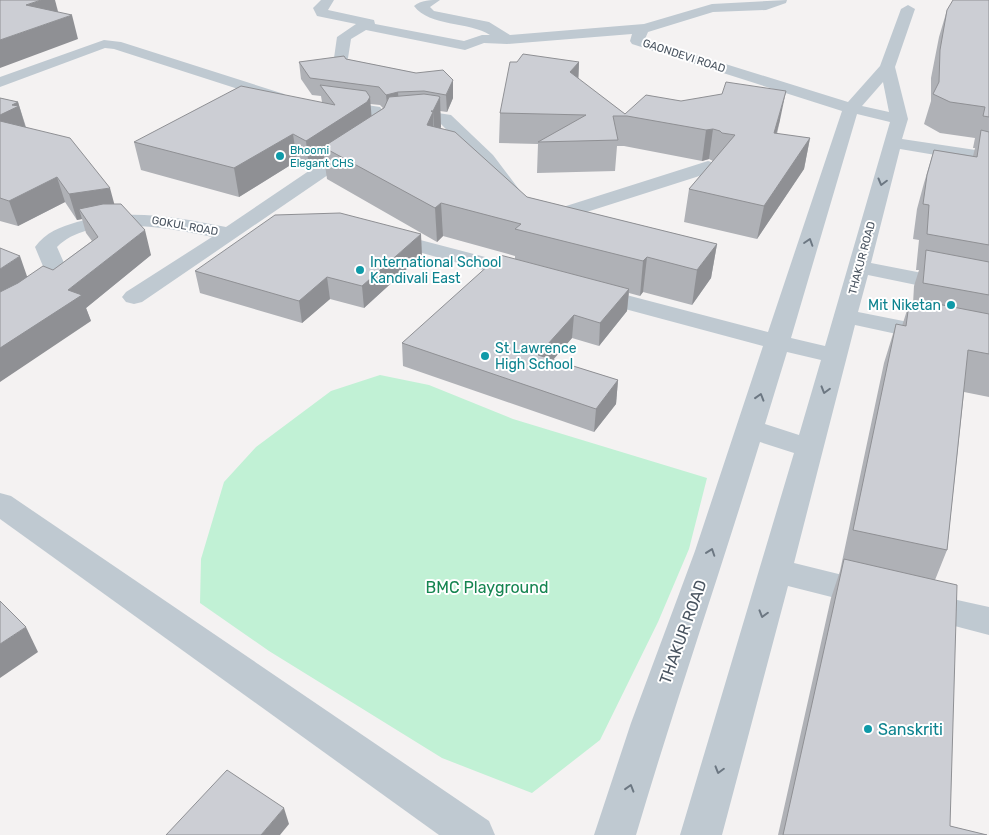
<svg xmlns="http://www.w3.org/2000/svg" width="989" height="835" viewBox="0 0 989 835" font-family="Rubik,sans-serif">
<rect width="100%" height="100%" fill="#f4f2f2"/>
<path fill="#c1f1d5" d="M380,375L429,385L513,419L707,478L689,549L658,622L600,740L532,793L442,758L269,651L200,603L201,559L224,482L256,447L331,391Z"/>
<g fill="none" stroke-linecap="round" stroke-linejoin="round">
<g fill="#bfc9d1" fill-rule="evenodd">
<path d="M321,0H334L328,10L374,20L375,24L464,41L482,35H490C468,21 430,27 414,6C421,0 431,0 440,0L430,7L434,11L489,22L510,35L644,24L712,4L787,0L786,3L766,10L713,12L648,32L645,39L848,102L880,66L901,9L908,5L915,9L895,67L908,119L902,139L989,152V164L900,149L871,263L989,286V300L868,275L858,312L989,338V354L855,325L794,563L883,585L888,594L883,603L871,607L788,586L722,835H680L794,453L760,442C720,573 675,703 636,835H594L631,723L695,551L763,346L584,298L580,293L584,288L592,286L768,332L842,111L632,44L630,41L632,34L507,44L484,43L465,50L366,30L351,39L348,58L346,61H336L334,58L337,37L356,24L317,16L313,8ZM883,82L889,112L862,106ZM857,114L890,122L825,346L791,338ZM787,352L821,360L799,435L765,424Z"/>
<path d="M104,40L121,42L284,94L286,97L284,100H272L114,49L105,48L0,87V77Z"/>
<path d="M333,100L380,107L392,121L385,136L142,302L134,304L126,302L122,297L126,292L212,237C169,228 91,213 57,247L68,272L65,277C46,293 25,313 0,319V302L22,290L45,271L35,247C46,232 60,227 77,222C128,208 176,217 226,227L371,129L374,122L369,115L327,109L325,105L327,101Z"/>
<path d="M425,111L451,115L493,155L524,196L542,204L563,207L708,161L715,163L717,167L715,171L571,217L564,219L537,216L510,204L479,163L440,123L398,121L395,117L398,113Z"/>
<path d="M386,231L531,269L534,274L531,279L523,281L379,241L375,237L379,233Z"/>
<path d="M0,493L11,496L489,821L495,835H439L0,519Z"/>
<path d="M921,592L989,607V635L909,614L904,605L909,596Z"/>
</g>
</g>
<g fill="#afb1b6" fill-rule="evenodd">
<path d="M989,0V397L964,392L947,550L935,580L950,826L987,835H778L831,598L840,571L884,363L896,324L902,326L909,304H913L914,286L919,270H916L919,240L913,239L917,209L924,183L934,150L973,156L975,148H973L975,138L940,133L924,124L931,101V78L939,37L947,10Z"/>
<path d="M346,59L416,73L453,98L447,112L440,111L441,127L440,128L527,197L717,244L711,278L692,305L643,292L640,296L629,293L627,311L599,346L572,338L553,360L618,380L616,404L594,432L403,366L402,343L515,259V256L443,236L437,242L327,179L324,158L309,169L297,161L239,197L141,170L134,142L322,102L321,96L312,95L301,79L299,62ZM370,104L380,105L383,108L371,116Z"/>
<path d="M579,62L578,79L625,114L780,120L777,134L810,138L804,169L757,239L684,222L689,189L713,161L709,159L702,161L624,146H617L615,171L537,173L538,144L499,143L500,113Z"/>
<path d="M0,98L18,102L26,127L114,204L151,255L86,308L91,321L27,277L53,270L92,241L86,233L82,219L77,220L65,202L18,226L0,221Z"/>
<path d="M422,255L364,308L330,299L302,323L200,293L195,271Z"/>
</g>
<g fill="#8f9094">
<path d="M41,0H55L60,19L26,5Z"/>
<path d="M72,15L78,39L0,68V40Z"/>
<path d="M579,62L578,90L570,72Z"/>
<path d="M453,80V98L447,112L446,95Z"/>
<path d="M786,91L780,120L768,164L774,133Z"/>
<path d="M398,92L399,110L388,113L386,95Z"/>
<path d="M370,97L372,122L323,147L324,158L309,169L306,141Z"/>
<path d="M440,97L441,127L435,141L433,111Z"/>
<path d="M18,102L26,129L0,141V115L12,105Z"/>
<path d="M433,112L434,142L427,125Z"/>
<path d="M713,129L709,159L702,161L706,130Z"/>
<path d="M293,134L297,161L239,197L234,168Z"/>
<path d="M810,138L804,169L757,239L764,206Z"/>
<path d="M57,177L65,202L18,226L9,201Z"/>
<path d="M110,188L117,214L79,209L82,219L77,220L69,194Z"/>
<path d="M441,203L443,236L437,242L435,208Z"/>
<path d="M145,230L151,255L86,308L91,321L0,382V348L68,290Z"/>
<path d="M421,234L422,255L364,308L362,286Z"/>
<path d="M717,244L711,278L692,305L697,270Z"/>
<path d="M20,256L29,282L0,301V269Z"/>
<path d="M647,257L643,292L640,296L643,261Z"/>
<path d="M327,277L330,299L302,323L299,301Z"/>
<path d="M629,289L627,311L599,346L600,323Z"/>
<path d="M574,315L572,338L537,378L538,355Z"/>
<path d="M618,380L616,404L594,432L596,409Z"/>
<path d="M26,627L38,652L0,678V644Z"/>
<path d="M284,808L289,824L280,835H261Z"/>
</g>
<g fill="#ccced4" stroke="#8f9094">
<path d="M0,0H41L26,5L72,15L0,40Z"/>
<path d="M953,0H989V117L983,116L985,107L950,102L933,94L939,82L940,50L947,10Z"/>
<path d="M523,54L579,62L570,72L625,114L646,95L681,101L722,94L726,82L786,91L774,133L810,138L764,206L689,189L735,135L722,133L720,131L713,129L706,130L627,116H613L618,140L538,142L586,115L500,113L510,62H517Z"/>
<path d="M344,56L346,59L416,73L443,70L453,80L446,95L424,91L398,92L386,95L379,87L310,78L299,62Z"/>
<path d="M320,85L366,91L370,97L367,102L306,141L293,134L234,168L134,142L241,86L335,105Z"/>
<path d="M424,94L438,96L440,97L433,111H431L433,112L427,125L455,132L527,197L717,244L697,270L647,257L643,261L515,229L521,224L441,203L435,208L323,147L384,108L389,97Z"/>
<path d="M0,98L18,102L12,105L19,106L0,115Z"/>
<path d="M0,121L70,138L110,188L69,194L57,177L9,201L0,198Z"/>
<path d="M981,130L989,132V245L927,234L929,205L923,204L927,175L934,150L977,157Z"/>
<path d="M103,204H121L145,230L68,290L82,295L0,348V292L18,283L43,266L53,270L98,237L79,209Z"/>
<path d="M340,213L421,234L362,286L327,277L299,301L195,271L275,215Z"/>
<path d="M0,248L20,256L0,269Z"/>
<path d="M926,250L989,262V295L923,283Z"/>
<path d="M500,255L629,289L600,323L574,315L538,355L618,380L596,409L402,343Z"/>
<path d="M922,301L989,314V354L968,350L947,550L853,530L896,324L906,326L909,304L921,306Z"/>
<path d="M844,559L957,585L950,826L987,835H783Z"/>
<path d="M0,601L26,627L0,644Z"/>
<path d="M227,770L284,808L261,835H166Z"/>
</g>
<defs><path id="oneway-chevron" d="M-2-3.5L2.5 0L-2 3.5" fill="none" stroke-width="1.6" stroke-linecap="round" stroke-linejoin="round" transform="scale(1.25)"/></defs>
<g stroke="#6c7782">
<use href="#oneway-chevron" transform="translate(882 182) rotate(105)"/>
<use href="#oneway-chevron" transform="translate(809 242) rotate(-72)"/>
<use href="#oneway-chevron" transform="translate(825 390) rotate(106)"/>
<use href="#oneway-chevron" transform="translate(760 397) rotate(-73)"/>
<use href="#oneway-chevron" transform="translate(711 552) rotate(-71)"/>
<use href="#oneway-chevron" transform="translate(763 614) rotate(106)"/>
<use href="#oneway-chevron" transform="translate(719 770) rotate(106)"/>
<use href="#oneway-chevron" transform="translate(630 788) rotate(-73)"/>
</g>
<g fill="#0f9aa8" stroke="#fff" stroke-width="2">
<circle cx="280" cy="156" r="5"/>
<circle cx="360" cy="270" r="5"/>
<circle cx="951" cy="305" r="5"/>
<circle cx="485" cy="356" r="5"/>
<circle cx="868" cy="729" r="5"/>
</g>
<g text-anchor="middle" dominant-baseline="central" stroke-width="4" stroke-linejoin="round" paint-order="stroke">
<g font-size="11" fill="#495460" stroke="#fff">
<text transform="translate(684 56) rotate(18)">GAONDEVI ROAD</text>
<text transform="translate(185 226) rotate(10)">GOKUL ROAD</text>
<text transform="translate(862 258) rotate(-75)">THAKUR ROAD</text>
</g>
<g font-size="11" fill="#0d838f" stroke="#fff" text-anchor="start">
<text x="290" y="150">Bhoomi<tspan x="290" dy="13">Elegant CHS</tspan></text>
</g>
<g font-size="14" fill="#0d838f" stroke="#fff" text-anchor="start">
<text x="370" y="262">International School<tspan x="370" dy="16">Kandivali East</tspan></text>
<text x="941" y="305" text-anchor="end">Mit Niketan</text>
<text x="495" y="348">St Lawrence<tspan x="495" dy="16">High School</tspan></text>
</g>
<g font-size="16" fill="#168551" stroke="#fff">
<text x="487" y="587">BMC Playground</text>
</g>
<g font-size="16" fill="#495460" stroke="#fff">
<text transform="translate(683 632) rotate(-70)">THAKUR ROAD</text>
</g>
<g font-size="16" fill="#0d838f" stroke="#fff" text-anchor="start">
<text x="878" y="729">Sanskriti</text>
</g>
</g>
</svg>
